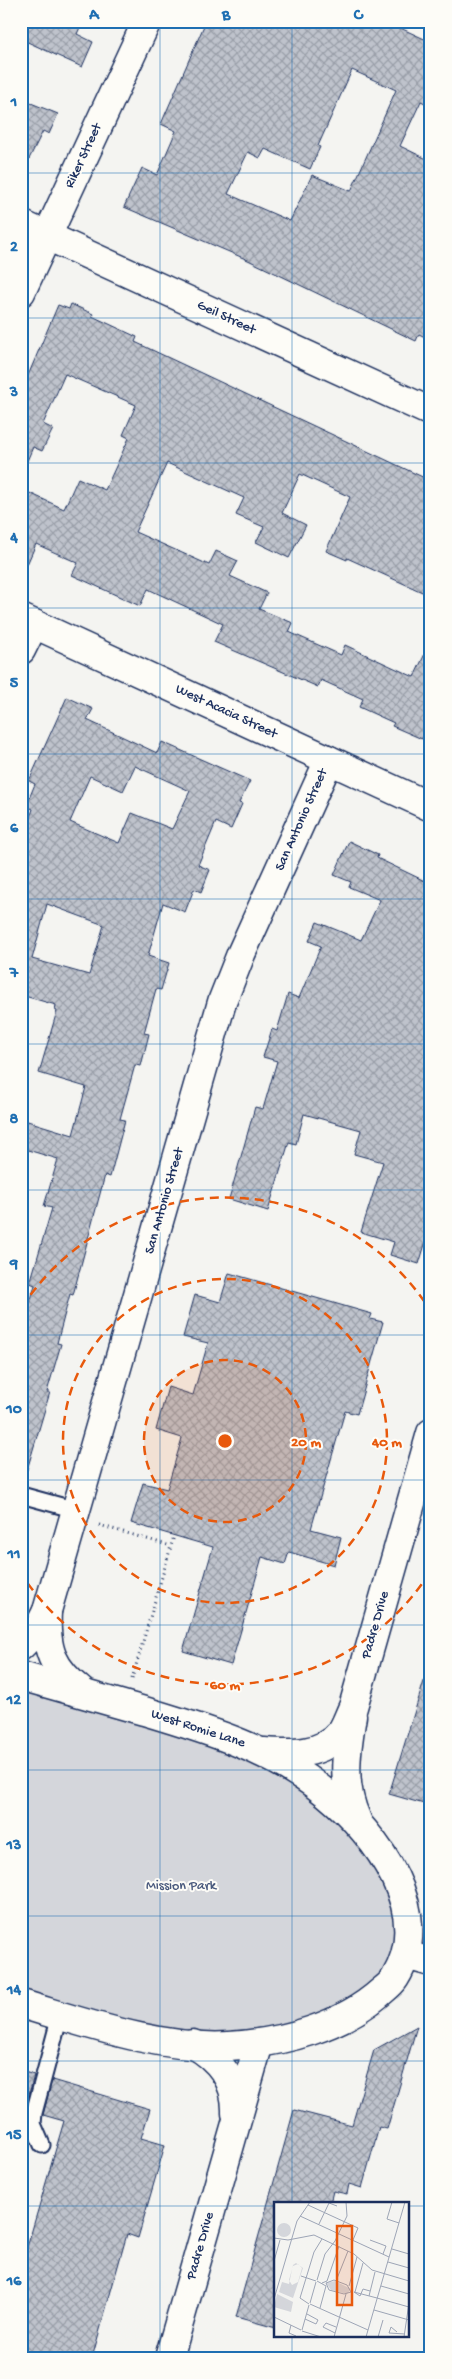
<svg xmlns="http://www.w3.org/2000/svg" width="452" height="2379" viewBox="0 0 452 2379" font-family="'Gochi Hand',sans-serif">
<defs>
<pattern id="building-cross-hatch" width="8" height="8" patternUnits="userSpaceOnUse" patternTransform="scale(1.25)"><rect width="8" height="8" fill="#bfc3cc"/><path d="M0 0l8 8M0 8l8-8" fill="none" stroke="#9a9fa9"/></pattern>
</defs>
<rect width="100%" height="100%" fill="#f4f4f1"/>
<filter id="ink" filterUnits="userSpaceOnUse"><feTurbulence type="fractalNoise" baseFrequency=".02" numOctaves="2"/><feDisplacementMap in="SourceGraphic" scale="10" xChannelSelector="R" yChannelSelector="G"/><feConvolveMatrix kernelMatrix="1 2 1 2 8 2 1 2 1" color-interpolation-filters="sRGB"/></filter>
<g filter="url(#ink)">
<path fill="#d4d6db" stroke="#78829c" d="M21,1676L215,1732L359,1824L408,1938L373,1999L227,2046L21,2004Z"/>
<g fill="url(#building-cross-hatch)" stroke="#1b2f5e" fill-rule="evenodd">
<path d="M21,21H83L77,34L93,42L82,67L21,39Z"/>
<path d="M206,21H385L431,42V106L421,101L400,146L431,161V340L419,334L416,341L248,260L124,207L142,168L157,175L176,131L161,124ZM352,70L396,90L351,191L312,175L290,221L228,194L248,152L260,158L265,149L310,169L320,147L318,146Z"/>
<path d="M21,99L58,114L49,134L43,131L21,175Z"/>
<path d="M71,304L93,314L92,316L137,337L135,342L431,481V596L347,558V560L326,551L350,497L300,474L282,513L306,525L289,558L256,542L264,527L236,515L244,498L167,463L135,532L209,565L216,551L238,561L230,576L267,593L259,609L293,623L289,632L341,655L345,645L414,677L431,641V720L422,739L392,726L394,723L359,707L363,699L321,680L318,687L214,642L223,624L148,589L140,606L72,575L78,563L36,544L21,578V489L64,509L78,478L105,490L129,438L123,435L136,405L65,374L43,424L53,429L42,451L33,447L21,475V392L58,305L69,309Z"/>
<path d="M67,697L93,709L87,720L157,753L162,742L250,781L239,803L242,804L231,829L216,822L198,865L210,870L201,892L194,889L185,912L163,903L148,956L169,963L161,990L156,989L144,1033L149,1034L141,1066L135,1065L120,1119L125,1120L110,1177L105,1175L73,1295L70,1294L57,1343L61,1344L47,1392H50L27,1470L21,1469V1335L35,1285L30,1283L52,1208L44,1206L58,1159L21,1148V1119L73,1135L86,1087L39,1073L57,1011L55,1010L56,1005L21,995V842L33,809L26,806L35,784L29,781ZM135,766L190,791L172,829L132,813L119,843L70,822L90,776L123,791ZM47,904L104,925L89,975L32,959Z"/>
<path d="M349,841L378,855L377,858L431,884V1225L419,1264L390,1255L394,1242L361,1232L383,1162L354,1154L361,1130L304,1114L296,1144L289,1142L268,1211L229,1199L255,1107L263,1109L277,1061L263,1057L272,1029L277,1031L288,994L299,998L321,946L309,941L317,922L361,940L380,900L349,887L351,882L334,875Z"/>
<path d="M229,1273L372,1314L370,1319L383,1322L357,1414L345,1411L311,1529L341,1537L334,1565L289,1552L285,1564L262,1557L231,1665L183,1651L213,1547L131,1523L143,1483L167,1489L182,1438L156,1430L168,1387L193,1395L208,1343L183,1337L195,1295L220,1302Z"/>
<path d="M425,1678L431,1679V1806L389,1794Z"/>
<path d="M417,2026L387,2129L379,2127L362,2188L349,2184L347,2194L333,2191L330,2203H276V2328L236,2317L294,2110L352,2125L374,2050Z"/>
<path d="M21,2071L34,2075L25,2110L21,2108Z"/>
<path d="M52,2080L150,2109L141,2138L165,2145L138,2238L127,2234L92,2358H21V2268L64,2121L43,2115Z"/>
</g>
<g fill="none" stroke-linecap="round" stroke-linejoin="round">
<defs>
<g id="service">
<path d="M21,1495L76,1510"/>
<path d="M42,2145L33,2124L34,2113L60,2016"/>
</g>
<g id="minor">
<path d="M21,224L431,412"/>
<path d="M21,650L34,624"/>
<path d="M47,1611C45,1650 52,1668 82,1692"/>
<path d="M21,1646L38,1629L47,1611L222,1002L241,954L329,760"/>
<path d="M21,1676C62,1688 103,1699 144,1711C211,1731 272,1749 327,1794C377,1835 435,1913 395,1978C392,1983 387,1987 382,1991C342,2027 282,2043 229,2046C161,2050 86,2023 21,2004"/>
<path d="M352,1716C346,1752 341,1786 357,1820"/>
<path d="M264,1752C291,1754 322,1756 341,1732C346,1725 349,1715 353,1707L431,1433"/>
<path d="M406,1955L431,1962"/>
<path d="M193,2044C220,2059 237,2082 236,2113"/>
<path d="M169,2358L259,2043"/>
</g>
<g id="tertiary">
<path d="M21,292L147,21"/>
<path d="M21,618L431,807"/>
</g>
</defs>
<use href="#service" stroke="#1b2f5e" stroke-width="19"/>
<use href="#minor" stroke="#1b2f5e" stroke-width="31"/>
<use href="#tertiary" stroke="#1b2f5e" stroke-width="31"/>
<g stroke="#1b2f5e" stroke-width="3" stroke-dasharray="1 4" stroke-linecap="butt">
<path d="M99,1525L171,1546"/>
<path d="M132,1679L174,1536"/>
</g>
<use href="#service" stroke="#fdfcf7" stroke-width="15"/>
<use href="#minor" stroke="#fdfcf7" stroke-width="28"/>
<use href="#tertiary" stroke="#fdfcf7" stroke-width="28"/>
</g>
</g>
<path fill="none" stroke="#1f6fb2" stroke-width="1" stroke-opacity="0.55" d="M160,21V2358M292,21V2203M21,173H431M21,318H431M21,463H431M21,608H431M21,754H431M21,899H431M21,1044H431M21,1190H431M21,1335H431M21,1480H431M21,1625H431M21,1770H431M21,1916H431M21,2061H431M21,2206H276M408,2206H431M292,2335V2358"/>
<circle cx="225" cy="1441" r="81" fill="#e8590c" fill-opacity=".12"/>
<g fill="none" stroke="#e8590c" stroke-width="2.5" stroke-dasharray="9 6">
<circle cx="225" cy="1441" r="81"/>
<circle cx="225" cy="1441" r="162"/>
<path d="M430 1572A243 243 0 0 1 22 1575M22 1307A243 243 0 0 1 430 1310"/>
</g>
<g text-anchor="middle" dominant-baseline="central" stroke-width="4" stroke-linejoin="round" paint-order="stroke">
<g font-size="14" fill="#1b2f5e" stroke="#fdfcf7">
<text transform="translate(84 156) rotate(-65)">Riker Street</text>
<text transform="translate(226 318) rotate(25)">Geil Street</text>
<text transform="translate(226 712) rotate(25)">West Acacia Street</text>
<text transform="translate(302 820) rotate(-66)">San Antonio Street</text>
<text transform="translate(165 1201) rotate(-74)">San Antonio Street</text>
<text transform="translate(376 1625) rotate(-74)">Padre Drive</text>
<text transform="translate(198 1729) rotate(18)">West Romie Lane</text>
<text transform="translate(201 2246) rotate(-74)">Padre Drive</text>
</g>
<g font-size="14" fill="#49597d" stroke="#fdfcf7">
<text x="181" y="1886">Mission Park</text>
</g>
</g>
<g transform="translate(274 2202)">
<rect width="135" height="135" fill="#f4f4f1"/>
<path d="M3 28a7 7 0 1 1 14 0a7 7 0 1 1-14 0ZM22,61L29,66L19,96L5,90L8,80L15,82L19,63ZM24,62L28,66L24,80L18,83L15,78L19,64ZM61,79L77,87L73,92L57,88L52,81ZM3,92L19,100L17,110L0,105Z" fill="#d4d6db" fill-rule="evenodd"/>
<path fill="none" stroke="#9da5b6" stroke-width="1" d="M118,0L113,17L125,21M34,3L84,26L79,38M26,14L115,55M45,22L55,1L63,4M0,36L14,38L40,33L80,52L98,68L135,79M96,38L112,44L109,52M118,47L135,52M0,59L6,38M114,60L135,66M27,74L42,79M43,78L51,52L61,39L73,14L72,0M60,78L73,83L77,90L70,92L55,88L52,81ZM43,79L52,84L46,106M62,79L74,49M48,81L53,79L65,44M75,84L83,55M107,84L135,92M80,90L103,96M80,90L86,94L89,87L96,89M81,90L89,61M95,94L101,70M103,96L135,105M0,97L23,19L36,0M36,101L42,80M35,102L26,96L40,50L48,37M36,102L94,128M100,108L135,118M0,115L27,128M31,117L42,122L44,118L33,112M17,123L15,131L22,134M28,128L35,103M28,129L47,135M123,130L117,125L115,131L131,132M61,131L49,125L52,121L62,125M60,135L72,92M92,135L131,0M104,135L109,118M130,135L135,101"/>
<path fill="#e8590c" fill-opacity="0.15" stroke="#e8590c" stroke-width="2.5" d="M63,24H78V103H63Z"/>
<rect width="135" height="135" fill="none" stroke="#1b2f5e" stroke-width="2.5"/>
</g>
<circle cx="225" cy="1441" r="8" fill="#e8590c" stroke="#fdfcf7" stroke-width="2.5"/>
<g font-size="15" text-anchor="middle" font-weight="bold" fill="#e8590c" stroke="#fdfcf7" stroke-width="4" stroke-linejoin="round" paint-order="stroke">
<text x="306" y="1446">20 m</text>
<text x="387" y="1446">40 m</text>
<text x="225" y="1689">60 m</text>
</g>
<rect width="452" height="2379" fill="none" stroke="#fdfcf7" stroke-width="55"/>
<rect x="28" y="28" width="396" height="2324" fill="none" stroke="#1f6fb2" stroke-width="2"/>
<g font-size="16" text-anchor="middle" font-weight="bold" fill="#1f6fb2">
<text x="94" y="19">A</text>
<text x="226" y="19">B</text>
<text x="358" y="19">C</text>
<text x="14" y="106">1</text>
<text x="14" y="251">2</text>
<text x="14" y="396">3</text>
<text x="14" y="542">4</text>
<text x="14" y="687">5</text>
<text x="14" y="832">6</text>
<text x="14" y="977">7</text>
<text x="14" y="1123">8</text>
<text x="14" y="1268">9</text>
<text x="14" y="1413">10</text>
<text x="14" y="1558">11</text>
<text x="14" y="1704">12</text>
<text x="14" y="1849">13</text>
<text x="14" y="1994">14</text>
<text x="14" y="2139">15</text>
<text x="14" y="2285">16</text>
</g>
</svg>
